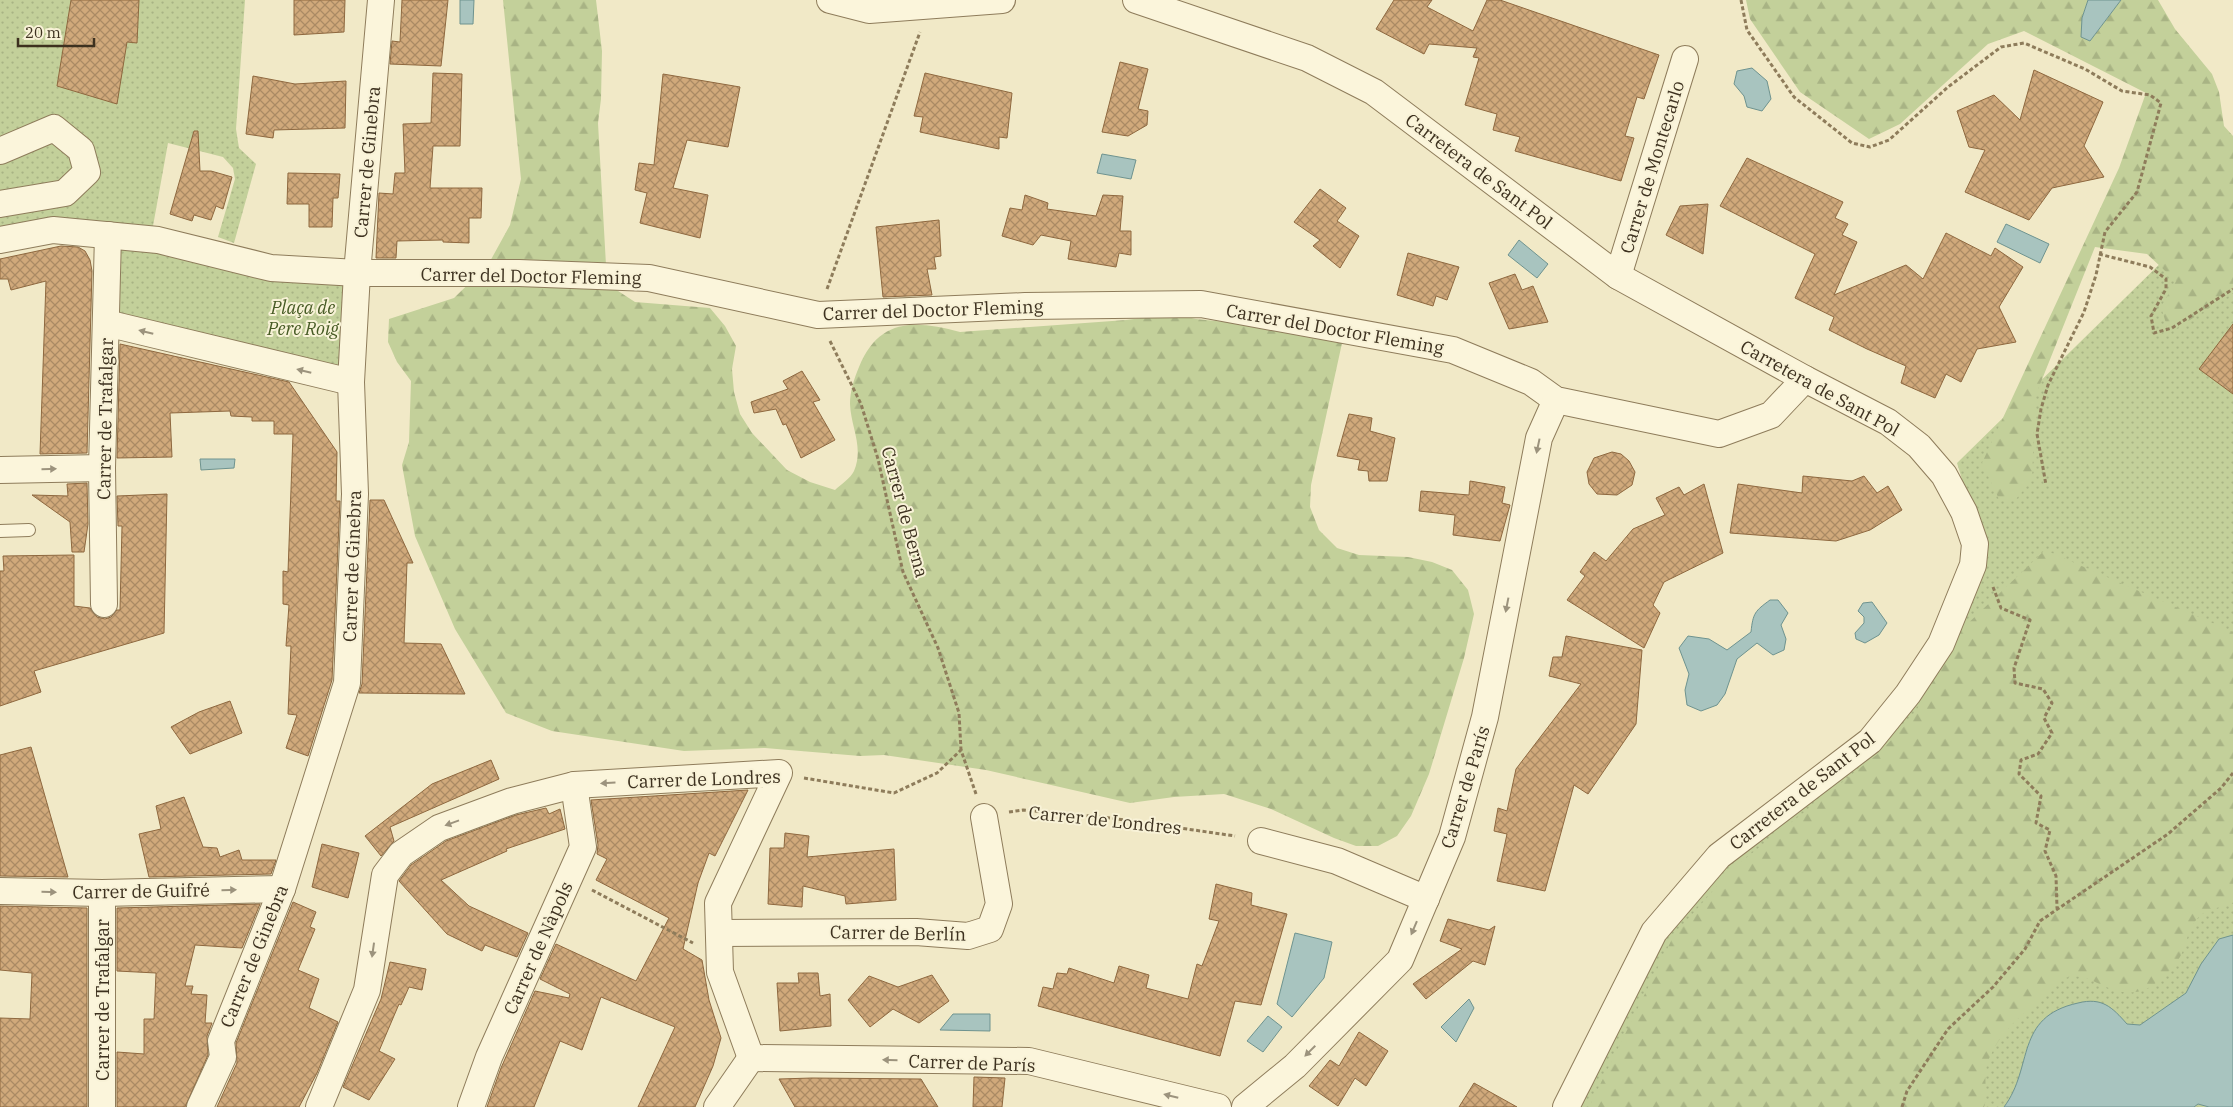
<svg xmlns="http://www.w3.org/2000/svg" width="2233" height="1107" viewBox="0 0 2233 1107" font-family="'IBM Plex Serif',serif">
<defs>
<pattern id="grass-dots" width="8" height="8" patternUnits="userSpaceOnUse" patternTransform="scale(1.25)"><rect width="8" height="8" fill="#c3d09a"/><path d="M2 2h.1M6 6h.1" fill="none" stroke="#a8b384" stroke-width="1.8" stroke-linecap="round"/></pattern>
<pattern id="forest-firs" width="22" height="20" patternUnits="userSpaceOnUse" patternTransform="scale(1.25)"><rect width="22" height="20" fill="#c3d09a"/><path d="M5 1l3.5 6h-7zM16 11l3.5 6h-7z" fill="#a8b384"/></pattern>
<pattern id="building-cross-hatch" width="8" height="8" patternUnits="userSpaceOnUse" patternTransform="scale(1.25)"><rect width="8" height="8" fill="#d0a97b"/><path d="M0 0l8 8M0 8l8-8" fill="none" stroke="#aa8a64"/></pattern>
</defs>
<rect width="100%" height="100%" fill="#f1e9c7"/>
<g fill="url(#grass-dots)">
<path d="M0,0H245L236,129L239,148L256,164L234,243L218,237L235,179L233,168L223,157L168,143L153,226L106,222L0,228Z"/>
<path d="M2233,192V1107H1579L1663,937L1729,860L1869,752L1985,554L1957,463Z"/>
<path d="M108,235L357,273L351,382L106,323Z"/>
</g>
<g fill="url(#forest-firs)">
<path d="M503,0H596L602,51L601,99L598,123L606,265L615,289L635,302L710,308L725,326L736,346L732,369L734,392L740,414L752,433L787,470L810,482L835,490C840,485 851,478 854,471C864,447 851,428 850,404C850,391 854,379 859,367C879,318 915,320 960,332L1126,320L1174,314L1196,319L1344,334L1311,485L1310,507L1319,530L1337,548L1359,555L1408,557L1432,562L1452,570L1468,590L1474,614L1464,658L1429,774L1411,816L1397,836L1378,846H1356L1334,838L1271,809L1224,794L1174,797L1130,803L986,770L884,755L860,756L765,748L684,751L552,731L506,713L455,629L415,536L402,465L409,442L411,381L397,362L388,342L389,319L454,298L488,265L510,225L521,179Z"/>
<path d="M1746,0H2088L2082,18L2090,41L2121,0H2158L2175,29L2212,74L2219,92L2224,126L2233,136V293L2169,333L2161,307L2176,281L2147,254L2095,247L2035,397L2032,480L2016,499H1999L1982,463L2119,168L2146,93L2024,31L1988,44L1900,124L1869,139L1800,92L1750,19Z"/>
<path d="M2045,550L2233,632V903C2223,908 2209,907 2201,915C2188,926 2188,940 2181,955C2175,967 2158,984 2146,989C2112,1004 2089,966 2063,979C2034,1009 2005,1020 1988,1061C1982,1078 1989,1094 1984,1107H1589L1674,935L1732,869L1879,753L1912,718L1961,630Z"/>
</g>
<g fill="#a8c4bf" stroke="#6e938f">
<path d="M460,0H474L473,24H460Z"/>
<path d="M2088,0H2121L2090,41L2081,37L2082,18Z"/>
<path d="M1752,68L1767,81L1771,99L1762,111L1747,107L1744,96L1734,84L1737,71Z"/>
<path d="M1102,154L1136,160L1131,179L1097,173Z"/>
<path d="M2006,224L2049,244L2040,263L1997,242Z"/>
<path d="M1519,240L1548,264L1537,278L1508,255Z"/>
<path d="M200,459H235L234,468L201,470Z"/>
<path d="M1770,600H1778L1788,613L1781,625L1786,639L1784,650L1773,655L1757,643L1737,659L1725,694L1717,705L1701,711L1687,705L1685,690L1689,674L1679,648L1688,636L1709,639L1727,650L1751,632C1753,613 1755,611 1770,600Z"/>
<path d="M1872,602L1887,623L1879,635L1865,643L1856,639L1855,633L1864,623V617L1858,611L1863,603Z"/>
<path d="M1295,933L1332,942L1324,978L1292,1017L1277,1004Z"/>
<path d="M2233,935V1107H2209L2198,1104L2194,1107H2004C2034,1067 2014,1017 2078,1003C2102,997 2112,1007 2127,1024L2140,1025L2186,993L2201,964L2219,939Z"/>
<path d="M1469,999L1474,1008L1456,1042L1441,1027Z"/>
<path d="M953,1014H990V1031L940,1030Z"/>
<path d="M1268,1016L1282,1027L1263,1052L1247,1041Z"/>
</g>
<g fill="url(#building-cross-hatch)" stroke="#8e683f">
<path d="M71,0H139L137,43L127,42L117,104L57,86Z"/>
<path d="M294,0H345L344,32L294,35Z"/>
<path d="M402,0H448L441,66L390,64L392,41L400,42Z"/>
<path d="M1394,0H1432L1427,7L1473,31L1487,0H1500L1659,55L1644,99L1637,97L1625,136L1634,138L1621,181L1515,151L1520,137L1493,130L1497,114L1465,105L1479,58L1473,57L1477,48L1429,44L1424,54L1376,29Z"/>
<path d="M1120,62L1148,69L1138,109L1148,111L1147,125L1128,136L1102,132Z"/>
<path d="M2034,70L2103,102L2084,146L2104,177L2052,188L2029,220L1965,192L1985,150L1969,147L1957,111L1994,95L2020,120Z"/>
<path d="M433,73L462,74L460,146H433L430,188H482L481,218H469V243L443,242V240L397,241L396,258H376L379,193L393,194L395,173H405L403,124L431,123Z"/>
<path d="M925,73L1012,93L1007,138L999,137V149L920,132L923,117L914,116Z"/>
<path d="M663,74L740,87L728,147L687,140L673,188L708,195L700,238L640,223L647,193L635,190L639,163L654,165Z"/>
<path d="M253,76L295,84L346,81L345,128L274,130L273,138L246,134Z"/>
<path d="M194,131H198L200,171H211L232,177L223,209L216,206L211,220L194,215L192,221L170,214Z"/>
<path d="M1747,158L1843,202L1835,218L1848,224L1842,235L1857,242L1834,295L1906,265L1923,279L1946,233L1991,256L1995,248L2023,267L1999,307L2016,342L1977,349L1961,382L1946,374L1935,398L1901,383L1906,366L1867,349L1829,330L1834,317L1795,298L1815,254L1720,206Z"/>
<path d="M288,173L340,174L338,198H333L332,227H309V204H287Z"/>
<path d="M1320,189L1346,208L1337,221L1359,236L1340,268L1313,246L1320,240L1294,222Z"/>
<path d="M1025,195L1048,203L1047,209L1096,216L1103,195L1123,196L1120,231H1131V255L1119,253L1116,267L1068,259L1071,241L1041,235L1033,245L1002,236L1010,208L1022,210Z"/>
<path d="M1708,204L1703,254L1666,235L1680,206Z"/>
<path d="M939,220L941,256L934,257L936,269H927L932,295L883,297L876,227Z"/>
<path d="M61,246L78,247L85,251L90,260L92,271L87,453L40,454L46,281L11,290L8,279H0V259Z"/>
<path d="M1408,253L1459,267L1447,300L1436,296L1433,306L1397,295Z"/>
<path d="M1515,274L1522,290L1533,286L1548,322L1509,329L1489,283Z"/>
<path d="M2233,324V394L2199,369Z"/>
<path d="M120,344L289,382L337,452L336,501H340L332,680L308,756L286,748L297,715L288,714L291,646H286L289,605L283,604V571L288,572L293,434H274V421H252V417L231,416L230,411L170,413L172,457L117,458Z"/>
<path d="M802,371L820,400L813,402L835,440L801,458L786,424L783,425L776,409L754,413L751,402L788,389L783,381Z"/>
<path d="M1349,414L1372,418L1370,431L1395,438L1387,481H1369L1368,471L1358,470L1360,460L1337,456Z"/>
<path d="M1612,452L1621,454L1629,461L1635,472L1632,485L1617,495L1597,494L1589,484L1587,472L1594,458Z"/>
<path d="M1803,476L1852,481L1864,476L1877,493L1888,486L1902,510L1870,530L1836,541L1730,533L1738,484L1802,493Z"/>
<path d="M1470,481L1505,487L1502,503L1510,505L1500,541L1453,535L1455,515L1419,511L1421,491L1469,495Z"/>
<path d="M87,483L88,524L84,552H72L70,522L32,495L68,496L67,484Z"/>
<path d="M1704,484L1723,553L1664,582L1653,605L1660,613L1644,648L1567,600L1585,576L1580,572L1594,552L1606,561L1633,529L1665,515L1656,498L1679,487L1684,495Z"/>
<path d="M167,494L164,633L34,671L41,692L0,706V571H4L3,556L74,555V606L90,608L97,617L105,619L111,617L117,610H120L122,526H118L117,496Z"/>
<path d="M370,500H384L413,563H407L404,643L441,644L465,694L359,693L362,684Z"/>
<path d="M1566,636L1642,650L1636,724L1588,794L1574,785L1545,891L1497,881L1507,834L1494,831L1498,808L1507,811L1516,769L1581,684L1549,676L1553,657H1562Z"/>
<path d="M230,701L242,733L190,754L171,727L199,712Z"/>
<path d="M31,747L68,877L0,876V755Z"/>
<path d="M491,760L499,779L390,827L394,841L381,856L365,836L432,784Z"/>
<path d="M748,790L715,856L709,853L698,883L683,949L702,960L709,1000L721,1038L713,1066L695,1107H638L675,1027L601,997L582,1050L560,1041L534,1107H487L501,1068L535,991L569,998L570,994L540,979L556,944L636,981L669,918L596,880L607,859L597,854L598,845L591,800Z"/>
<path d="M184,797L203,847L217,848L220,857L239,850L242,860H276L271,874L149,877L139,834L161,829L156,806Z"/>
<path d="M546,808L549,814L560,809L565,829L506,849L507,851L441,880L469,906L528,933L517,957L485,945L482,951L447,934L399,881L411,865L446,841L516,815Z"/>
<path d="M785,833L809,836L807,857L894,849L896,900L846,904L845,896L803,886L802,907L768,904L770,848H784Z"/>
<path d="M322,844L359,853L348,898L312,887Z"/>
<path d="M1216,884L1252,893L1251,905L1287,914L1261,1005L1235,1001L1220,1056L1038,1006L1043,987L1053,989L1057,973L1067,974L1069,968L1114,983L1119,966L1149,975L1146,988L1188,999L1197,964L1202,966L1219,921L1209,919Z"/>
<path d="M293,902L316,912L310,927L315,929L298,970L319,979L309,1008L338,1022L317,1073L299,1107H217L237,1063L236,1043Z"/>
<path d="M260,904L242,948L195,945L185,986H193L191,994L207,995L205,1023H212L207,1036L208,1055L185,1107H117V1052L144,1054V1019H154L156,973L117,971V908Z"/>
<path d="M0,906L87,908V1107H0V1018L30,1019L32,973L0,970Z"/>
<path d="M1448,919L1489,930L1495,926L1485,965L1473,961L1426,999L1413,984L1462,949L1440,941Z"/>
<path d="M390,962L426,969L422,990L409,987L401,1005L399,1004L379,1051L395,1059L369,1100L343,1087L381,999Z"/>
<path d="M798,973H818L820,996L830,994L831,1026L780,1031L777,983H799Z"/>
<path d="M932,975L949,1001L919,1023L893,1009L870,1027L848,1000L869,976L898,987Z"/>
<path d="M1359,1032L1388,1051L1366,1086L1355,1078L1338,1106L1309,1086L1330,1060L1339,1066Z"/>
<path d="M974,1077L1005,1078L1002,1107H973Z"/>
<path d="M812,1078L921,1079L938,1107H795L779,1079Z"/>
<path d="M1474,1083L1517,1107H1459Z"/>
</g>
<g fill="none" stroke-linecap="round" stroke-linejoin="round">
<defs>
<path id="lane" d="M0,531L29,530"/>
<g id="street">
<path d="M830,0L869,10L1002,0"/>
<path d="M1136,0L1307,58L1374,92L1618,276L1805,379L1888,422L1919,446L1944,475L1964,512L1975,544L1973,565L1941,644L1908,694L1870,741L1719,856L1654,932L1566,1107"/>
<path d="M0,151L54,128L81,150L87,172L65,193L0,204"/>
<path d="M0,240L53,230L158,240L271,268L357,273H519L649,278L818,315L1025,306L1201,304L1453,350L1531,382L1556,400L1719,434L1771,415L1805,379"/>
<path d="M1618,276L1685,59"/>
<path d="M106,323L351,382"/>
<path d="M0,470L102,468"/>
<path d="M104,604L102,468L108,235"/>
<path d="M1261,841L1337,861L1426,899"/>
<path d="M0,891L102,893L282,889"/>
<path d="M102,893V1107"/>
<path d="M719,933L916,932L968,936L990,929L999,904L984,817"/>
<path d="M751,1058L1029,1061L1218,1107"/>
<path d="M200,1107L223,1057L221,1041L282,889L347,683L355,494L351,382L357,273L381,0"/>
<path d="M319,1107L367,990L385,875L401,854L439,828L512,801L574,785L779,773L718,903L720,972L751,1058"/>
<path d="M471,1107L489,1057L583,847L574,785"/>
<path d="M717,1107L751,1058"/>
<path d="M1245,1107L1295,1066L1400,960L1452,837L1485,717L1539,438L1556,400"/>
</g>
</defs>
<use href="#lane" stroke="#8e7c5b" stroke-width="14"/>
<use href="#street" stroke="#8e7c5b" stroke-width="28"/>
<g stroke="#8e7c5b" stroke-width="3" stroke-dasharray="4 2.5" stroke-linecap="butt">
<path d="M1741,0L1747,30L1794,97L1852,143L1870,147L1889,140L1948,87L2001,47L2024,43L2085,69L2122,91L2150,95L2161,103L2137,192L2105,232L2096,275L2084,312L2048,385L2041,409L2037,434L2046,485"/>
<path d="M2099,254L2150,267L2166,279V289L2151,316L2154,333L2172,328L2233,289"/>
<path d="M827,289L920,32"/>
<path d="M830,341L861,404L878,459L903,572L938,648L959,713L961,750"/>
<path d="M1993,587L2001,608L2030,620L2014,668L2015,683L2043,689L2052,703L2044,718L2052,733L2038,754L2021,760L2019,774L2041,796L2036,823L2050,830L2045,851L2056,876L2057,908"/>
<path d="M804,778L894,793L937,773L961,750L976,794"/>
<path d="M1009,812L1023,810L1111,818L1235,836"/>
<path d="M592,890L693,943"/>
<path d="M1902,1107L1907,1091L1948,1029L1993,987L2025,949L2040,921L2168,834L2221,788L2233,773"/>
</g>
<use href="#lane" stroke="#fbf5db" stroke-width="12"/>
<use href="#street" stroke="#fbf5db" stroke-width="26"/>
</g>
<defs><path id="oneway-solid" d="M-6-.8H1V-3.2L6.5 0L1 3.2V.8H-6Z" transform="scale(1.25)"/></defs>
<g fill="#9c937d">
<use href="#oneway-solid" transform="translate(146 332) rotate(-166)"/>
<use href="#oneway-solid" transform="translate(304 371) rotate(-166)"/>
<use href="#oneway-solid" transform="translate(1538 446) rotate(102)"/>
<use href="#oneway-solid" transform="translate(49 469) rotate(-1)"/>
<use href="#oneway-solid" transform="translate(1507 605) rotate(101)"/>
<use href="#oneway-solid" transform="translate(608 783) rotate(177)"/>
<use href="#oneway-solid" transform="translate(452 823) rotate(160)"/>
<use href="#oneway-solid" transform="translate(229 890) rotate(-1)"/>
<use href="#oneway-solid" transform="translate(49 892) rotate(1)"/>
<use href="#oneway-solid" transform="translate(1414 928) rotate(113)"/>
<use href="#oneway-solid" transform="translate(373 950) rotate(98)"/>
<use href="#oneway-solid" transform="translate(1310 1051) rotate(135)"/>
<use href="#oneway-solid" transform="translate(890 1060) rotate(-179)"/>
<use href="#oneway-solid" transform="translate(1171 1096) rotate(-166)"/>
</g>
<g text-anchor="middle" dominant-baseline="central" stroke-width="4" stroke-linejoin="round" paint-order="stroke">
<g font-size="18" fill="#3d311f" stroke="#f8f2d7">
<text transform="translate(367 162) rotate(-85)">Carrer de Ginebra</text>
<text transform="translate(1652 167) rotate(-73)">Carrer de Montecarlo</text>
<text transform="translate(1479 171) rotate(37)">Carretera de Sant Pol</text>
<text transform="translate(531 276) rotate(1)">Carrer del Doctor Fleming</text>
<text transform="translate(933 310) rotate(-2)">Carrer del Doctor Fleming</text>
<text transform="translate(1335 329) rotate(10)">Carrer del Doctor Fleming</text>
<text transform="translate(1820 388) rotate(29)">Carretera de Sant Pol</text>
<text transform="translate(105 419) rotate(-89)">Carrer de Trafalgar</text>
<text transform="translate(905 512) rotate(75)">Carrer de Berna</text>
<text transform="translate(352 566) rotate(-88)">Carrer de Ginebra</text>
<text transform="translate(704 779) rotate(-2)">Carrer de Londres</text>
<text transform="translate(1465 787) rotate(-73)">Carrer de París</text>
<text transform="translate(1802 791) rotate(-38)">Carretera de Sant Pol</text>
<text transform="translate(1105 820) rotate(6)">Carrer de Londres</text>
<text transform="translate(141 891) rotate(-1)">Carrer de Guifré</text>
<text transform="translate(898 933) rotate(1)">Carrer de Berlín</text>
<text transform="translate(538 948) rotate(-66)">Carrer de Nàpols</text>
<text transform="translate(254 956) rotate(-68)">Carrer de Ginebra</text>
<text transform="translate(102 1000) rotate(-90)">Carrer de Trafalgar</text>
<text transform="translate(972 1063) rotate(2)">Carrer de París</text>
</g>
<g font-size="18" font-style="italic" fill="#475b25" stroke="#f8f2d7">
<text x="303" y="307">Plaça de<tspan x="303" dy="21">Pere Roig</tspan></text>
</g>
</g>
<path d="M18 38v8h76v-8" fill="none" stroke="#3d311f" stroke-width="2.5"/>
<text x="25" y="38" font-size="15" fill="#3d311f" stroke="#f8f2d7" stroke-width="4" paint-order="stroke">20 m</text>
</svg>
